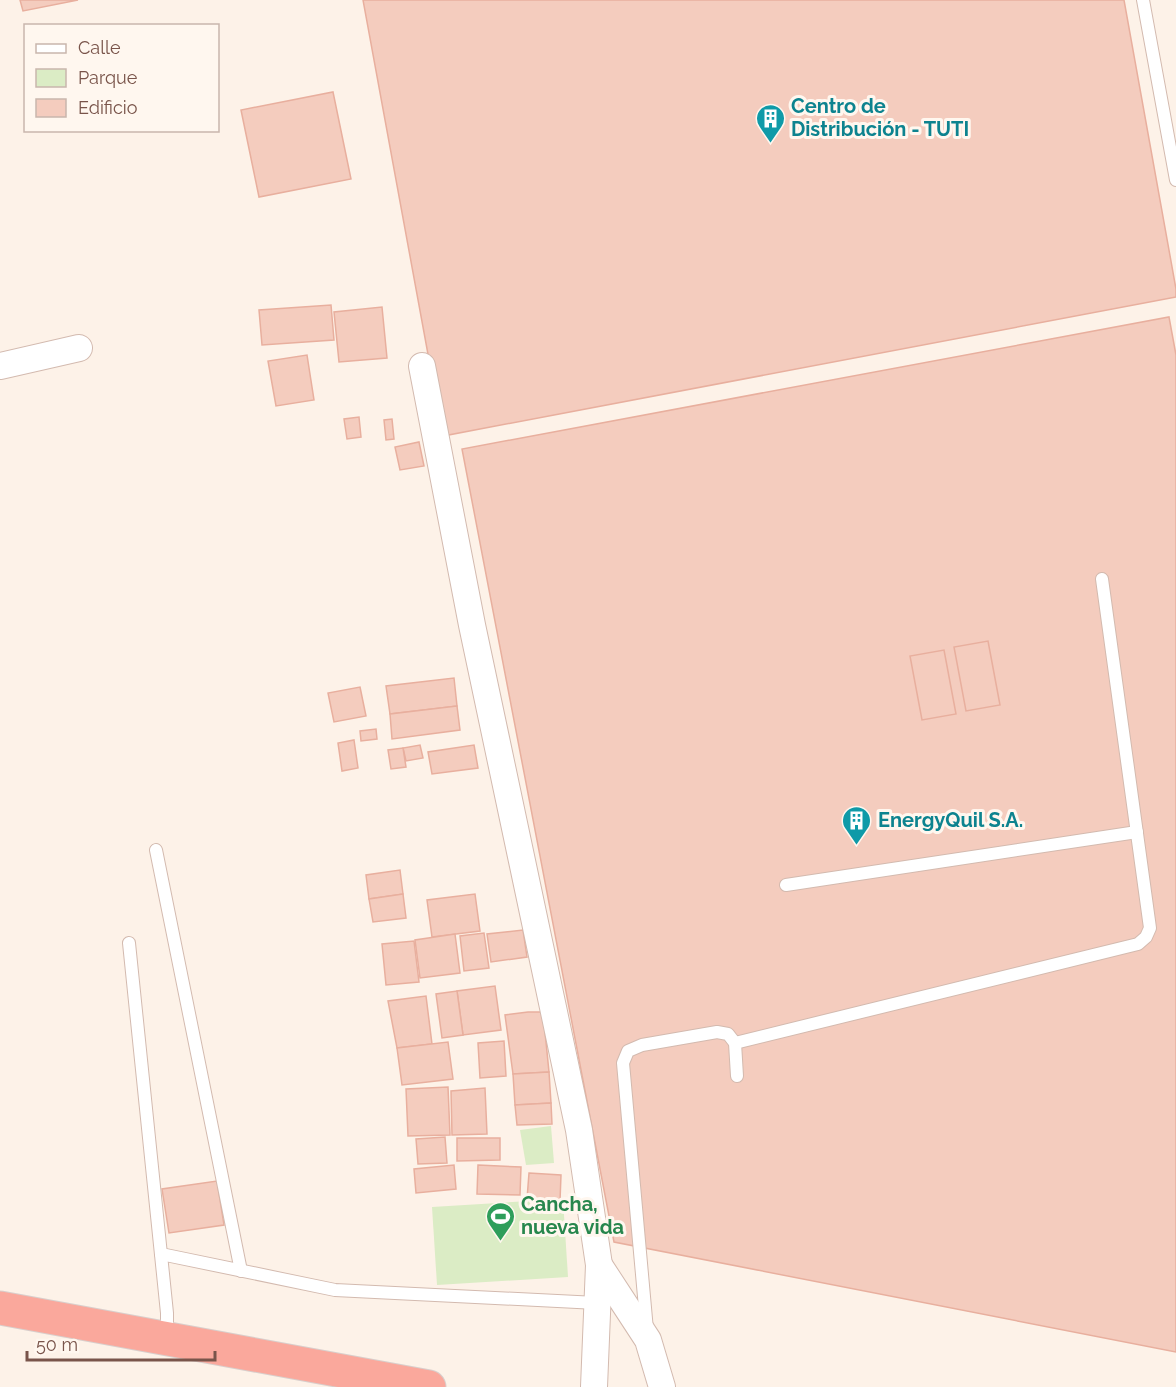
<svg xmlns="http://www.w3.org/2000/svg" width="1176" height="1387" viewBox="0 0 1176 1387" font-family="Raleway,sans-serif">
<rect width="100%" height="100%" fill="#fdf2e8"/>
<g fill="#dbecc5">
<path d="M551,1126L554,1163L526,1165L520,1130Z"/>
<path d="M563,1199L568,1277L437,1285L432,1207Z"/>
</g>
<g fill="#f4ccbe" stroke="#e8af9e" stroke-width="1.5">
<path d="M20,0H78L23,11Z"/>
<path d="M363,0H1124L1176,289V297L443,436Z"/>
<path d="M333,92L351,179L259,197L241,110Z"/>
<path d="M331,305L334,340L262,345L259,310Z"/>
<path d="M382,307L387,358L339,362L334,312Z"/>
<path d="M1169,317L1176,355V1352L614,1242L462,449Z"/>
<path d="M307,355L314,400L276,406L268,361Z"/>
<path d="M359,417L361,437L347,439L344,419Z"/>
<path d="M392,419L394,439L386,440L384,420Z"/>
<path d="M419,442L424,466L400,470L395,447Z"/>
<path d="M988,641L1000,705L966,711L954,647Z"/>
<path d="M944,650L956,714L922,720L910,656Z"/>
<path d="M454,678L457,706L390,714L386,686Z"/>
<path d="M360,687L366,716L334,722L328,693Z"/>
<path d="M457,706L460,730L392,739L390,714Z"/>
<path d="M376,729L377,739L361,741L360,731Z"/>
<path d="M354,740L358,768L342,771L338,743Z"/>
<path d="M420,745L423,758L406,761L403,748Z"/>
<path d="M474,745L478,768L432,774L428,752Z"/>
<path d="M403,748L406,767L391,769L388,750Z"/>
<path d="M400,870L403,894L369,899L366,875Z"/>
<path d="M403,894L406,918L373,922L369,899Z"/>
<path d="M475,894L480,931L432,937L427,900Z"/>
<path d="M523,930L527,957L491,962L487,934Z"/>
<path d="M484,933L489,968L464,971L460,936Z"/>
<path d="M455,934L460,973L420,978L415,940Z"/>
<path d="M414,941L419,982L386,985L382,944Z"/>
<path d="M495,986L501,1030L463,1035L457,991Z"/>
<path d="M457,991L463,1035L442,1038L436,994Z"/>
<path d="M426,996L432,1044L397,1048L388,1001Z"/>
<path d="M528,1012H543L549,1072L513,1074L505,1015Z"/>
<path d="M504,1041L506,1076L480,1078L478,1043Z"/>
<path d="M448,1042L453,1079L402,1085L397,1048Z"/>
<path d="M549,1072L551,1103L515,1105L513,1074Z"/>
<path d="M448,1087L450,1135L408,1136L406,1089Z"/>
<path d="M485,1088L487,1134L452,1135L451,1091Z"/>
<path d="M551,1103L552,1124L517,1125L515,1105Z"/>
<path d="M445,1137L447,1163L418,1164L416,1139Z"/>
<path d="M457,1138H500V1160L457,1161Z"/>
<path d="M454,1165L456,1189L416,1193L414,1169Z"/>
<path d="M478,1165L521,1167L520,1195L477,1194Z"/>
<path d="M529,1173L561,1175L560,1201L527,1199Z"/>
<path d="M217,1181L224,1225L169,1233L162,1189Z"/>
</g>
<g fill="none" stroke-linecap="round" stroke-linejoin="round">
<defs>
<g id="lane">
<path d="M1143,0L1176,180"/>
<path d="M156,850L241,1271"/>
<path d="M786,885L1137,832"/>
<path d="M129,943L167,1313V1338"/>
<path d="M735,1043L1138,944L1146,937L1150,928L1102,579"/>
<path d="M161,1254L335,1290L597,1303"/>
<path d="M647,1330L623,1063L628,1051L642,1045L717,1032L728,1034L735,1043L737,1076"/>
</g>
<g id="street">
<path d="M0,366L79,348"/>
<path d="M422,366L472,625L579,1130L599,1265L594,1387"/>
<path d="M599,1265L648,1340L662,1387"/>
</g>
<path id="highway" d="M0,1308L429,1387"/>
</defs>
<use href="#lane" stroke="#d3baaf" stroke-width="14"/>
<use href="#street" stroke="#d3baaf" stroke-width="28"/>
<use href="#highway" stroke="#d9cfcc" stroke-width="35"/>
<use href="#lane" stroke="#fff" stroke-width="12"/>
<use href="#street" stroke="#fff" stroke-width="26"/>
<use href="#highway" stroke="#faa89c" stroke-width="33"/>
</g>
<defs>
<symbol id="building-pin" viewBox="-11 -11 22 30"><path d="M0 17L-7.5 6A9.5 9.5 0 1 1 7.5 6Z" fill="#0f9aa8" stroke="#fff7ef"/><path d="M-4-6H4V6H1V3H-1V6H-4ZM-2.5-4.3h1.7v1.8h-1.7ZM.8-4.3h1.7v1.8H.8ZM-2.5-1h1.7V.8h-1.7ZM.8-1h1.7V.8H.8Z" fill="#fff"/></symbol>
<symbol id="stadium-pin" viewBox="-11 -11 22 30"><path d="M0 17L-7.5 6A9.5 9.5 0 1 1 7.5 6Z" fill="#2e9e5b" stroke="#fff7ef"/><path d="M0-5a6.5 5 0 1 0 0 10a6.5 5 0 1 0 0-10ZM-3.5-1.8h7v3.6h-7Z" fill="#fff"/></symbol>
</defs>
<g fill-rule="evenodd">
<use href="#building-pin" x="754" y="102" width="33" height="45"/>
<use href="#building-pin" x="840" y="804" width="33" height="45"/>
<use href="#stadium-pin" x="484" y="1200" width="33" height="45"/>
</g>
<g text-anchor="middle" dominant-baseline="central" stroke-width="6" stroke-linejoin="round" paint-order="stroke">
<g font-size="20" font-weight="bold" fill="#0d838f" stroke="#fff7ef" text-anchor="start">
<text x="791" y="106">Centro de<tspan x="791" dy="23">Distribución - TUTI</tspan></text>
<text x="878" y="820">EnergyQuil S.A.</text>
</g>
<g font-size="20" font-weight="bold" fill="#27864d" stroke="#fff7ef" text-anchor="start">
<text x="521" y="1204">Cancha,<tspan x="521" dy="23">nueva vida</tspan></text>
</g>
</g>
<rect x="24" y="24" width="195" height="108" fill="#fff7ef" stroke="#c9b6ad" stroke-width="1.5"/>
<rect x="36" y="44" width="30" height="9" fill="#ffffff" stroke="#c9b6ad" stroke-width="1.5"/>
<text x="78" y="54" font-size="18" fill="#79544a">Calle</text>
<rect x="36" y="69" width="30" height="18" fill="#dbecc5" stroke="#c9b6ad" stroke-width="1.5"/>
<text x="78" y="84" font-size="18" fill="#79544a">Parque</text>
<rect x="36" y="99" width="30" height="18" fill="#f4ccbe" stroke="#c9b6ad" stroke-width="1.5"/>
<text x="78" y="114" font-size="18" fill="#79544a">Edificio</text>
<path d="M27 1351v9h188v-9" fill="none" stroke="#79544a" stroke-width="3"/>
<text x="36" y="1351" font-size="18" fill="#79544a" stroke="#fff7ef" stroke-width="4.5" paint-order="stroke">50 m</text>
</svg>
